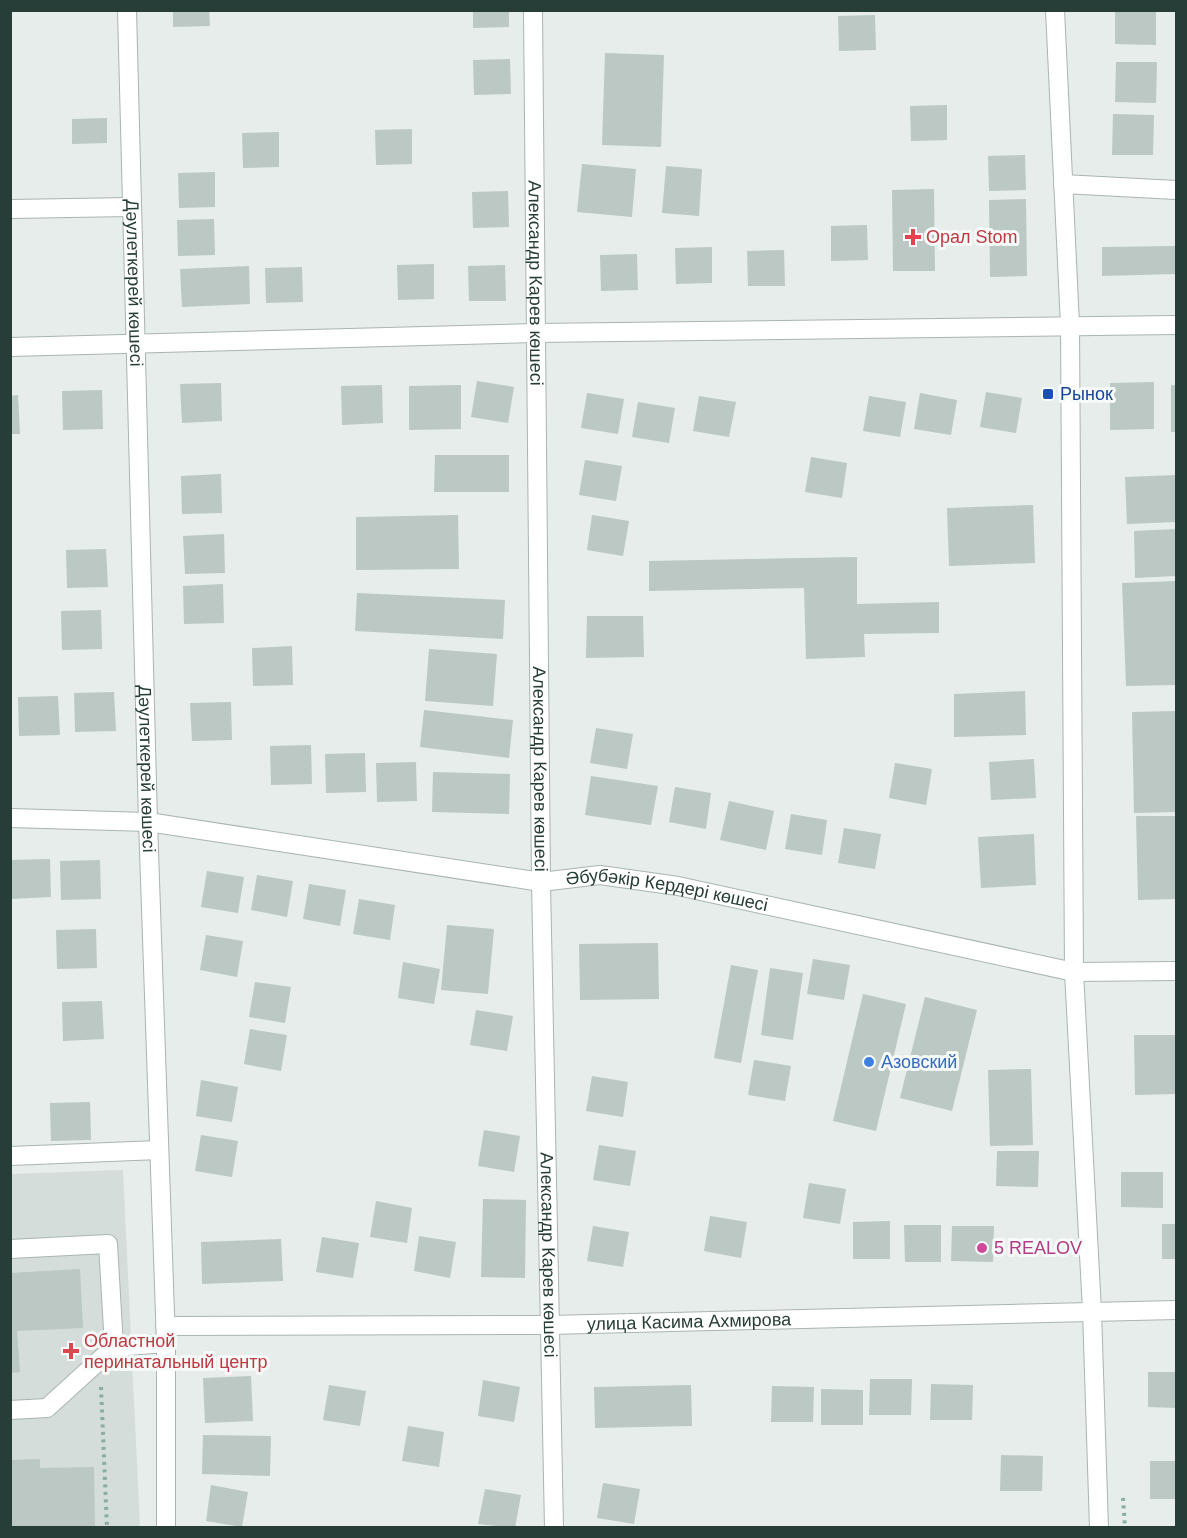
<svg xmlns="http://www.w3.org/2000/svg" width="1187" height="1538" viewBox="0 0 1187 1538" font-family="Helvetica,sans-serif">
<rect width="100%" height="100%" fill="#e6edea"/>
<path fill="#d4ddd9" d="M123,1170L140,1527H11L10,1174Z"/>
<g fill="#bbc8c3">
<path d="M173,10H209L210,26L173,27Z"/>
<path d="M473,10H509V27L473,28Z"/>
<path d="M1115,10H1156V45L1115,44Z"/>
<path d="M875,15L876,50L839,51L838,16Z"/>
<path d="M605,53L664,55L661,147L602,145Z"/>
<path d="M510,59L511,94L474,95L473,60Z"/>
<path d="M1116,62H1157L1156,103L1115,102Z"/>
<path d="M947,105V140L911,141L910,106Z"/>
<path d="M1113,114L1154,115L1153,155H1112Z"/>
<path d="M107,118V143L72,144V119Z"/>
<path d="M412,129V164L376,165L375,130Z"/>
<path d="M279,132V167L243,168L242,133Z"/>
<path d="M1025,155L1026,190L989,191L988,156Z"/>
<path d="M582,164L636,169L632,217L577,212Z"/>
<path d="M666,166L702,169L699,216L662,213Z"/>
<path d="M215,172V207L179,208L178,173Z"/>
<path d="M934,189L935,271H893L892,190Z"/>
<path d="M508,191L509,227L473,228L472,192Z"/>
<path d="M1026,199L1027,276L990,277L989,200Z"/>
<path d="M214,219L215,255L178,256L177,220Z"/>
<path d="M867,225L868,260L831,261V226Z"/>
<path d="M1176,246V274L1102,276V247Z"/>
<path d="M712,247V283L676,284L675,248Z"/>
<path d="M784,250L785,286H748L747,251Z"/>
<path d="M637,254L638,290L601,291L600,255Z"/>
<path d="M434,264V299L398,300L397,265Z"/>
<path d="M505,265L506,301H469L468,266Z"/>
<path d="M249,266L250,304L182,307L180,269Z"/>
<path d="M302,267L303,302L266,303L265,268Z"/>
<path d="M477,381L514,387L508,423L471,417Z"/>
<path d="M1154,382V429L1110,430V383Z"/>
<path d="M221,383L222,421L182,423L180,384Z"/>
<path d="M382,385L383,423L342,425L341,386Z"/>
<path d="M461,385V429L409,430V386Z"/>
<rect x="1171" y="385" width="5" height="47"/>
<path d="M102,390L103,429L63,430L62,391Z"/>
<path d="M986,392L1022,398L1016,433L980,427Z"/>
<path d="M587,393L624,399L618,434L581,428Z"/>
<path d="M920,393L957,400L951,435L914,429Z"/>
<path d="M18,395L20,434H10V396Z"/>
<path d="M699,396L736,402L729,437L693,431Z"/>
<path d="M869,396L906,402L900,437L863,431Z"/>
<path d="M638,402L675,408L669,443L632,437Z"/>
<path d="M435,455H509V492H434Z"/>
<path d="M811,457L847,463L842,498L805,492Z"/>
<path d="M585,460L622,466L616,501L579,495Z"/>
<path d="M221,474L222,513L182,514L181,476Z"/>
<path d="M1176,475V522L1127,524L1125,477Z"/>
<path d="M1033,505L1035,563L949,566L947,508Z"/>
<path d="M458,515L459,569L356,570V517Z"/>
<path d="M592,515L629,521L623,556L587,550Z"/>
<path d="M1176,529V576L1135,578L1134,531Z"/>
<path d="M224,534L225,573L185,574L183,536Z"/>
<path d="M106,549L108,587L67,588L66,550Z"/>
<path d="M857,557V604L939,602V633L864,634L865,657L806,659L804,588L649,591V561Z"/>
<path d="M1176,581V685L1126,686L1122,583Z"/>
<path d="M223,584L224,623L184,624L183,586Z"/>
<path d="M357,593L505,600L503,639L355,631Z"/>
<path d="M101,610L102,649L62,650L61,611Z"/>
<path d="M587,616H643L644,657L586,658Z"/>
<path d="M292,646L293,685L253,686L252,648Z"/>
<path d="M429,649L497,654L493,706L425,701Z"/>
<path d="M1025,691L1026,735L954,737V694Z"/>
<path d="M114,692L116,731L75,732L74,693Z"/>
<path d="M58,696L60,735L19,736L18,697Z"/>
<path d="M231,702L232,740L192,741L190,703Z"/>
<path d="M424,710L513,720L509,758L420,747Z"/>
<path d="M1176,711V812L1134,813L1132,712Z"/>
<path d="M596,728L633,734L627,769L590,763Z"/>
<path d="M311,745L312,784L271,785L270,746Z"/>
<path d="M365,753L366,792L326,793L325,754Z"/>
<path d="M1034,759L1036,798L991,800L989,762Z"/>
<path d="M416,762L417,801L377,802L376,763Z"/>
<path d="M895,763L932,769L926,805L889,798Z"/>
<path d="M433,772L510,774L509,814L432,812Z"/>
<path d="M591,776L658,786L651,825L585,815Z"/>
<path d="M675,787L711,793L706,829L669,822Z"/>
<path d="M729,801L774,811L766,850L720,840Z"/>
<path d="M791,814L827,820L822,855L785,849Z"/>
<path d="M1136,816H1176V899L1138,900Z"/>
<path d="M844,828L881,834L875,869L838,863Z"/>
<path d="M1034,834L1036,885L981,888L978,837Z"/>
<path d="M50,859L51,897L11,899L10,860Z"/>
<path d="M100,860L101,899L61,900L60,861Z"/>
<path d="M207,871L244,877L238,913L201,907Z"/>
<path d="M257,875L293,881L287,917L251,910Z"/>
<path d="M309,884L346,890L340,926L303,919Z"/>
<path d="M359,899L395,905L390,940L353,934Z"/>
<path d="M447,925L494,929L488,994L441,990Z"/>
<path d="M96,929L97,968L57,969L56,930Z"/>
<path d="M206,935L243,941L237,977L200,970Z"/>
<path d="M658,943L659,999L580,1000L579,944Z"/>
<path d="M813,959L850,965L844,1000L807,994Z"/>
<path d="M403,962L440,969L434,1004L398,998Z"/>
<path d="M731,965L758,970L741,1063L714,1058Z"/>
<path d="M770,968L803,973L793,1040L761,1035Z"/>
<path d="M255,982L291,987L285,1023L249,1017Z"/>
<path d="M863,994L906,1004L876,1131L833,1121Z"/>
<path d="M925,997L977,1010L952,1111L900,1098Z"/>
<path d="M102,1001L104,1039L63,1041L62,1002Z"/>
<path d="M476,1010L513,1016L507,1051L470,1045Z"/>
<path d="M250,1029L287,1035L281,1071L244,1064Z"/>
<path d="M1134,1035H1176V1094L1135,1095Z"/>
<path d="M754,1060L791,1066L785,1101L748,1095Z"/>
<path d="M1031,1069L1033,1145L990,1146L988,1070Z"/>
<path d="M592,1076L628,1082L623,1117L586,1111Z"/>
<path d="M201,1080L238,1087L232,1122L196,1116Z"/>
<path d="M90,1102L91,1140L51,1141L50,1103Z"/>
<path d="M484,1130L520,1136L514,1172L478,1166Z"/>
<path d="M201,1135L238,1141L232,1177L195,1171Z"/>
<path d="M599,1145L636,1151L630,1186L593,1180Z"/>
<path d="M997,1151H1039L1038,1187L996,1186Z"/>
<path d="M1121,1172H1163V1208L1121,1207Z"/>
<path d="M809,1183L846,1189L840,1224L803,1218Z"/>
<path d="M483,1199L526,1200L525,1278L481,1277Z"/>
<path d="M376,1201L412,1208L407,1243L370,1237Z"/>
<path d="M710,1216L747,1222L741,1258L704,1251Z"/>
<path d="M890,1221V1259H853V1222Z"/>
<rect x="1162" y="1224" width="14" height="35"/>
<path d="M904,1225H941V1262H905Z"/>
<path d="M593,1226L629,1232L623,1267L587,1261Z"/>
<path d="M952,1226H994L993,1262L951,1261Z"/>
<path d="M419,1236L456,1242L450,1278L414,1271Z"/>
<path d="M322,1237L359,1243L353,1278L316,1272Z"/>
<path d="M281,1239L283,1281L202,1284L201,1242Z"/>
<path d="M80,1269L83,1328L17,1331L20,1372L10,1373V1273Z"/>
<path d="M1148,1372H1176V1408L1148,1407Z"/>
<path d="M251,1376L253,1421L205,1423L203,1378Z"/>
<path d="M870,1379H912L911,1415H869Z"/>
<path d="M483,1380L520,1387L514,1422L478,1416Z"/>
<path d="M931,1384L973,1385L972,1420H930Z"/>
<path d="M329,1385L366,1391L360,1426L323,1420Z"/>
<path d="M691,1385L692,1426L595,1428L594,1387Z"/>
<path d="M772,1386L814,1387L813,1422H771Z"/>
<path d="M821,1389L863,1390V1425H821Z"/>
<path d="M408,1426L444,1432L439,1467L402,1461Z"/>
<path d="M203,1435L271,1436L270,1476L202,1474Z"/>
<path d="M1001,1455L1043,1456L1042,1491H1000Z"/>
<path d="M40,1459V1468L94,1467L95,1528H10V1460Z"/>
<rect x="1150" y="1461" width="26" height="38"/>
<path d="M603,1483L640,1489L634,1524L597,1518Z"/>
<path d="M211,1485L248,1492L242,1527L206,1521Z"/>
<path d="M485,1489L521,1495L515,1528L478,1524Z"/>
</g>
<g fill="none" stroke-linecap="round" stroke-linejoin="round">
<defs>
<g id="minor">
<path id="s1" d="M127,10L148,822L166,1343V1528"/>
<path id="s2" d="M533,10L541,882L554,1528"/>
<path d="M1055,10L1070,325L1074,972L1092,1311L1099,1528"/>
<path d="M1063,184L1176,190"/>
<path d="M10,209L131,207"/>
<path d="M10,347L535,333L1176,325"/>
<path id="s3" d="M10,818L148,822L541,882L600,875L678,886L1074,972L1176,971"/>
<path d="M10,1156L159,1150"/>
<path d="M10,1249L108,1244L114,1347"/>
<path id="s4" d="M165,1326L550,1325L1176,1310"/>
<path d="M10,1410L47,1408L114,1347L166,1343"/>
</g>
</defs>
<use href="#minor" stroke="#a9b5b1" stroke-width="20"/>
<g stroke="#8aada2" stroke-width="4" stroke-dasharray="3 4.5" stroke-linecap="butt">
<path d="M101,1387L107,1528"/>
<path d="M1123,1498L1125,1528"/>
</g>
<use href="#minor" stroke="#fff" stroke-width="18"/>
</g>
<g fill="#e0444e" stroke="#f6faf8" stroke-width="2">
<path d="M910 228h6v6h6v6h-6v6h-6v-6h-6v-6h6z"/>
<path d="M68 1342h6v6h6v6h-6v6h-6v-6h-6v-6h6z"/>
</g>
<rect fill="#1a4fb4" stroke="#f6faf8" stroke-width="2" x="1042" y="388" width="12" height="12" rx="3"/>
<circle fill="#3f7fe0" stroke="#f6faf8" stroke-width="2" cx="869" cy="1062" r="6"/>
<circle fill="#d1479c" stroke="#f6faf8" stroke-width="2" cx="982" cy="1248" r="6"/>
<g text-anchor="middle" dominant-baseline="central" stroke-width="6" stroke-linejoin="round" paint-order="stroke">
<g font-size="18" fill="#be3a42" stroke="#f6faf8" text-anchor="start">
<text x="926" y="237">Орал Stom</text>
<text x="84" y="1341">Областной<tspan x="84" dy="21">перинатальный центр</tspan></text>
</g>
<g font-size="18" fill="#273d37" stroke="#f6faf8">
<text stroke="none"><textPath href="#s1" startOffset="273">Дәулеткерей көшесі</textPath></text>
<text stroke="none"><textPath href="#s2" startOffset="273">Александр Карев көшесі</textPath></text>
<text stroke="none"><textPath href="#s1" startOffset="759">Дәулеткерей көшесі</textPath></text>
<text stroke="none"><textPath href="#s2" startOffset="759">Александр Карев көшесі</textPath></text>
<text stroke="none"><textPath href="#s3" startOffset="663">Әбубәкір Кердері көшесі</textPath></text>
<text stroke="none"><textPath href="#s2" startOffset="1245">Александр Карев көшесі</textPath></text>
<text stroke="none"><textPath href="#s4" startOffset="524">улица Касима Ахмирова</textPath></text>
</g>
<g font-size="18" fill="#164399" stroke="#f6faf8" text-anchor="start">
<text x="1060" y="394">Рынок</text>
</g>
<g font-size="18" fill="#366cbe" stroke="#f6faf8" text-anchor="start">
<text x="881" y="1062">Азовский</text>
</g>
<g font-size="18" fill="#b23c85" stroke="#f6faf8" text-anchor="start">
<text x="994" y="1248">5 REALOV</text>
</g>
</g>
<rect width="1187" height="1538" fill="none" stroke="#273d37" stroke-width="24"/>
</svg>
